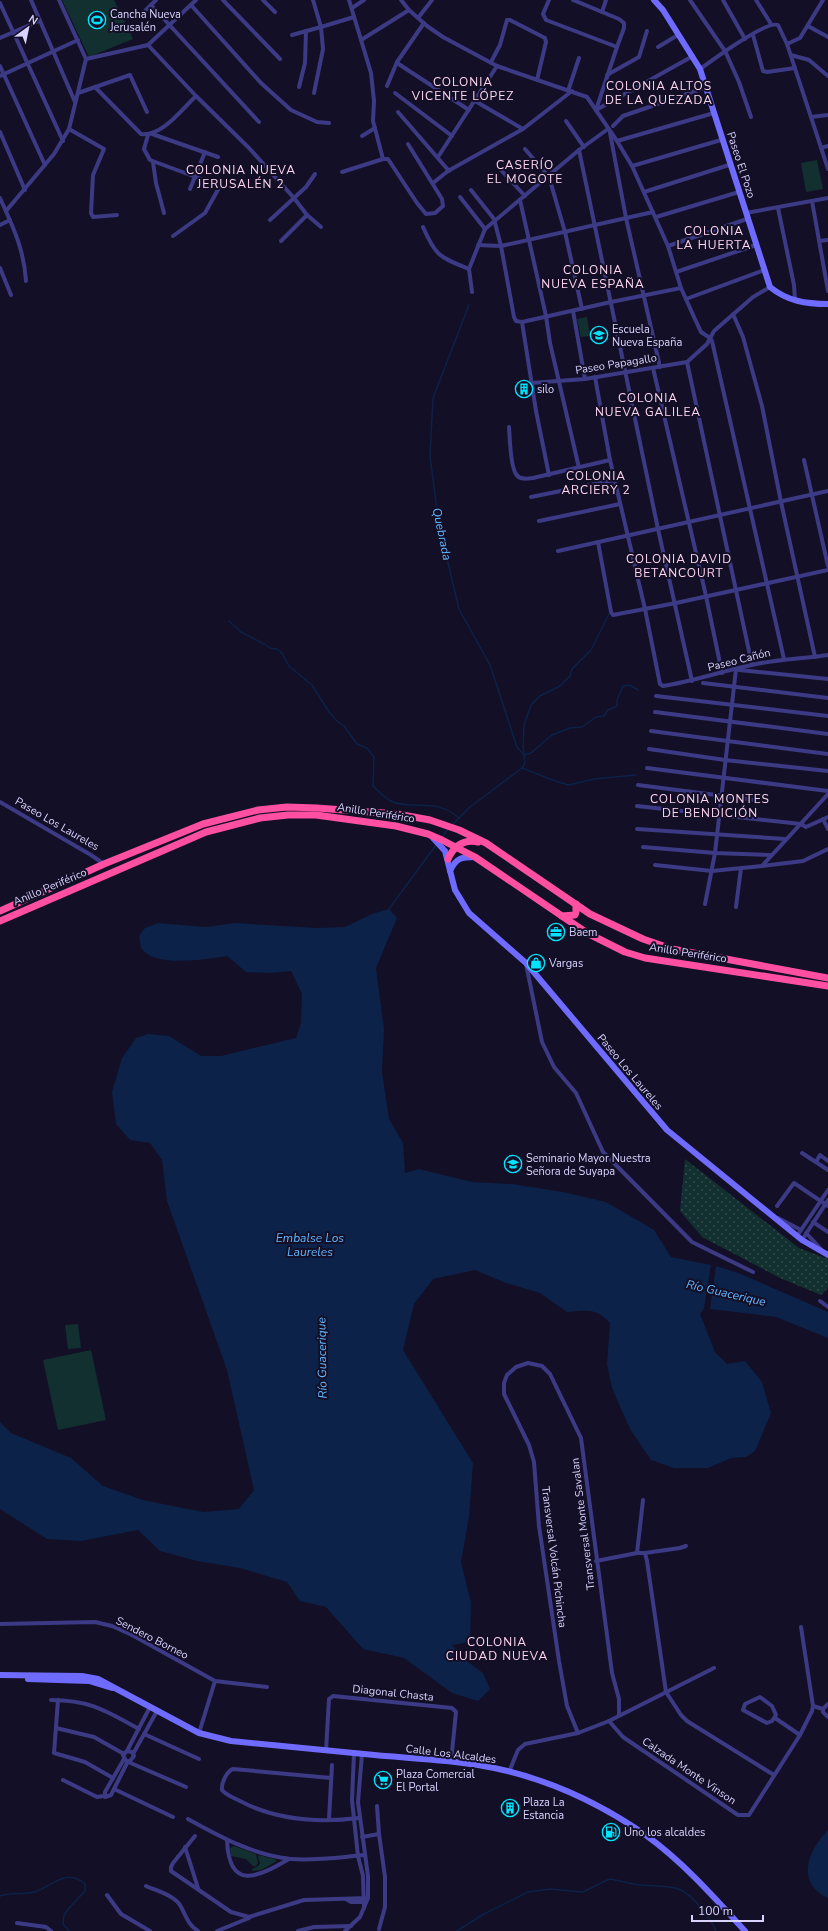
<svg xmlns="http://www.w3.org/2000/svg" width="828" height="1931" viewBox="0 0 828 1931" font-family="'Nunito Sans',sans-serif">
<defs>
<pattern id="grass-dots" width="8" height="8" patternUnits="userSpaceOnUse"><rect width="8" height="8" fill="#12302f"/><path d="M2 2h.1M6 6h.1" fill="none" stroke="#344d4e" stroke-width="1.8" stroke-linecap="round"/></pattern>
</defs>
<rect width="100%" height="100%" fill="#130f26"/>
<path fill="url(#grass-dots)" d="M685,1159L799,1248L828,1259V1288L821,1295L780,1278L702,1237L680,1211Z"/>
<g fill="#12302f">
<path d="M62,0H114L133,39L89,57Z"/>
<path d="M817,160L823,189L806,192L801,163Z"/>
<path d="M587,317L590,336L581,337L577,319Z"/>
<path d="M78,1324L81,1348L68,1349L65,1325Z"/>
<path d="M91,1350L106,1420L58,1430L43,1360Z"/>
<path d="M234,1846L256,1854L258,1863L256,1866H253L246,1859L231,1856L230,1848Z"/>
<path d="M259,1855L274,1859L277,1861L261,1870L252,1871V1869L258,1866L260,1863L258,1857Z"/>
</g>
<g fill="#0c2248">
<path d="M389,909L397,918L376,968L384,1029L382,1072L389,1119L403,1143L405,1173L419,1169L472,1182L512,1184L563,1192L606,1202L654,1230L671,1257L711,1265L704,1308L700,1314L715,1352L727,1364L745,1361L762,1382L771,1413L755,1451L746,1457L731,1458L708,1468H674L651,1460L630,1429L612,1388L607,1364L610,1323C597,1308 586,1310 567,1312L540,1293L506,1283L475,1270L433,1279L414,1304L403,1350L473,1463L469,1517L461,1562L471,1603L470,1642L452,1645L464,1659L483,1673L490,1689L478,1701L452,1693L404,1658L363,1649L326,1607L300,1601L287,1582L240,1568L197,1561L160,1551L138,1530L81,1541L47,1539L0,1509V1422L11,1433L71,1458L103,1486L143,1500L203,1512L239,1509L254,1490L227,1370L167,1201L162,1160L150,1143L130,1140L116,1124L112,1092L122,1058L136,1038L148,1034L169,1036L201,1056H221L296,1038L301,1023L302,994L291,971L271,973L246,972L227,956C207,959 155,968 142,949C140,946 140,940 139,936L145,928L158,923L206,927L235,923L317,928L345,927L372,914Z"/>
<path d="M716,1266L741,1274L828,1312V1338L776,1317L710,1309Z"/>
<path d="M828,1830V1898C795,1883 808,1850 828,1830Z"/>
</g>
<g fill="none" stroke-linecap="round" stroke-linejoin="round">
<g stroke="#0c2248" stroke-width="1.5">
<path d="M469,305L433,398L430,456L439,525L459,609L490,665L517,747L524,755"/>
<path d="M229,621L241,632L264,644L270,648L277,649L282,653L289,666L312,685L329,712L338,722L344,726L357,744L367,748L374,757L373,786L375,788C380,793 386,799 393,802C415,810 437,798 459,818"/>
<path d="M524,755L531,753L552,735L570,728L582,727L596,717L604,716L608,710L617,706V700L623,686L630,685L638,690"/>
<path d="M522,768L558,782L569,785L594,779L636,775"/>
<path d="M452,825L470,807L522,768L525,763L523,745L524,725L531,705L540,696L560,686L570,676L572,669L591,650L609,614"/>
<path d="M442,837L448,829"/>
<path d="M389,909L436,845"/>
<path d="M0,1896C11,1892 23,1895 34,1892C52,1887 66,1867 85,1884V1891L69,1908L64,1915L63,1924L69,1931"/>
<path d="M457,1931L482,1915L528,1892L550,1889L583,1892L607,1880L611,1879C621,1881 631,1884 641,1885C672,1888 680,1882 701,1908C707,1916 712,1921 716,1931"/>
</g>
<path stroke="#0c2248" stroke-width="9" d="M696,1284L724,1291"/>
<g stroke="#3d3a85" stroke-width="4">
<path d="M31,0L75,102"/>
<path d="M59,0L86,59"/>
<path d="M156,0L151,5L259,122"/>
<path d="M223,0L280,59"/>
<path d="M263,0L275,12"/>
<path d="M313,0L321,27L354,17"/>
<path d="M349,0L371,73L374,101L373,121L383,159"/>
<path d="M401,0L409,10L427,26L443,37L497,66L587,97L617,141L632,166L668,246L681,288L694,317L701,332L710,338L712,341L784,659"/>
<path d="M549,0L543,14L546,20L617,47L596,110"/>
<path d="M573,0L619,19L624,23V28L617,47"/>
<path d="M690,0L725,51L739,82L751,117"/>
<path d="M723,0L745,39"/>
<path d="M756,0L771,24"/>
<path d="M0,3L63,141"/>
<path d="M191,5L261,83L291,110L317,122L329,123"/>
<path d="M352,8L364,0"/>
<path d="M602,12L606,0"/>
<path d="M138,18L151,5"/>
<path d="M418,18L432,0"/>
<path d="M808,26L828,37"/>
<path d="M292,35L321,27L323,49L314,93"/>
<path d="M753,35L763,71L767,72L795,68"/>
<path d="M0,38L39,21"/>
<path d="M361,40L409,10"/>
<path d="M787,44L800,38L823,0"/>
<path d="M148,45L196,96L249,148L294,198L307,215L321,227"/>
<path d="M658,47L678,35"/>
<path d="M791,55L809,60L828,76"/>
<path d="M491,62L500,45L507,20H510L545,38L546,42L537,80"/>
<path d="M397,63L469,110"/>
<path d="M0,66L45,165"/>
<path d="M700,69C711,61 767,20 778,25L787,44L828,169"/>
<path d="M607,75L639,57L647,31"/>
<path d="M0,76L78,40"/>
<path d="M387,86L397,62L424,23"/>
<path d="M95,87L141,134C162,137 182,109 196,96"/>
<path d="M299,87L305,63L306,31"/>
<path d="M568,91L579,58"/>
<path d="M78,93L130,75L147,112"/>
<path d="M395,93L452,136"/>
<path d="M475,101L523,129"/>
<path d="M596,110L693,56"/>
<path d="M398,112L449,171"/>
<path d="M811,117L828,115"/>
<path d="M566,121L584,147"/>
<path d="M613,126L623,116L707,87"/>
<path d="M69,129L104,149L93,175L91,213L93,217L117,215"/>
<path d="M0,132L25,190"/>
<path d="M610,133L626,218L660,367"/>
<path d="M152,134L218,157"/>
<path d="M148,135L144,149L150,160L220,186L205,213L173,236"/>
<path d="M362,136L375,128"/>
<path d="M617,141L714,113"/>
<path d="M821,148L828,146"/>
<path d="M525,149L549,177L565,232L582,309"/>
<path d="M579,150L658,529L692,681"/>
<path d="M438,157L497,66"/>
<path d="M153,162L156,183L164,213"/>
<path d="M632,166L721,140"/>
<path d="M500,169L525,196"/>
<path d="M342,172L383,159H388L417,203L426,214L435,213L443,206L442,199L408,144"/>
<path d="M433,183L448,171L523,129L572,91"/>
<path d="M190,189L205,152"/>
<path d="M471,190L494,219L501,246L514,317L516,321L522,322L536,411L549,475"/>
<path d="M644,192L729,165"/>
<path d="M460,197L485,229"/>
<path d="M0,198C13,227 24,249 26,281"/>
<path d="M520,200L546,316L550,343L579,468"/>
<path d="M812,201L828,291"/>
<path d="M778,208L794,285L795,300"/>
<path d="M6,211L54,154L69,129L86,59L148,45L196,0"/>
<path d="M746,213L828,198"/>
<path d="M656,217L739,192"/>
<path d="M270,220L306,187L315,174"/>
<path d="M0,225L10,220"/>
<path d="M423,227C436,257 440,257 469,269"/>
<path d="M281,241L307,215"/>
<path d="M819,241L828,240"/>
<path d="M478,245L501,246L653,212"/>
<path d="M668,246L747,219"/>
<path d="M0,268L11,295"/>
<path d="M676,272L756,245"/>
<path d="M472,292L469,269L485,229L579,150L608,129"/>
<path d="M686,299L764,270"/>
<path d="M573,311L585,379"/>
<path d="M733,314L743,337L762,406L781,502L815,657"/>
<path d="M522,322L611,302L681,288"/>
<path d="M687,362L752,665"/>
<path d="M653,368L706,596L722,673"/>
<path d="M595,377L610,460L645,609L660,684L663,686C694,681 722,671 752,665C777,659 803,659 828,655"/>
<path d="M531,383L585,379L687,362L707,344L714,331L753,297L770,287"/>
<path d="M509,427C510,439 510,465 516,474C519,480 527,479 533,478L610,460"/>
<path d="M804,460L828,566"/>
<path d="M531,497L615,480"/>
<path d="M539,521L620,504"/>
<path d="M598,542L611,612L613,615L676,603L828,570"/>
<path d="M558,551L828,491"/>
<path d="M739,670L828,679"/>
<path d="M703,683L828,698"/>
<path d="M656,696L828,716"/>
<path d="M655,712L828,734"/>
<path d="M651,731L828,754"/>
<path d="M649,749L725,760L828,771"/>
<path d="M647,768L828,791"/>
<path d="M638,785L763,801"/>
<path d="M0,802L91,855L104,864"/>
<path d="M637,806L801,824L806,827L828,817"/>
<path d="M823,819L828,829"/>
<path d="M637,829L785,839"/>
<path d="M643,847L715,853L770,855"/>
<path d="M655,865L712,871L762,866L828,794"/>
<path d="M762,866L803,861L828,849"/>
<path d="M705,904L715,853L736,669"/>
<path d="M736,907L741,868"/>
<path d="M526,964L542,1042L554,1067L576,1093L603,1152L692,1242L753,1272"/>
<path d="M802,1153L828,1170"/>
<path d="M816,1162L820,1155L828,1161"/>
<path d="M777,1206L794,1183L828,1206"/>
<path d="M778,1218L801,1230"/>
<path d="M813,1222L828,1232"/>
<path d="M806,1233L821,1249"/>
<path d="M797,1236L828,1190"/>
<path d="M802,1240L828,1200"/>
<path d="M820,1301L828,1307"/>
<path d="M643,1500L637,1553H645L647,1561L666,1692L681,1715L687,1721L774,1775"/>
<path d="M645,1553L680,1548L686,1546"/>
<path d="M596,1561L637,1553"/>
<path d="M0,1624L95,1622L112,1626L132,1635L215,1681L267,1687"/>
<path d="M760,1697L772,1706L776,1715L772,1721L767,1723L743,1710L745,1704Z"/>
<path d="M51,1700C90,1700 106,1711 139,1729"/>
<path d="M58,1700L54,1753L85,1762L113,1778"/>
<path d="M813,1706L823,1709V1712L828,1717"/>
<path d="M823,1709L828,1704"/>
<path d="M775,1718L800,1735"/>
<path d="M609,1721L623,1737L738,1815H749L800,1735L812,1711L813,1706L801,1627"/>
<path d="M56,1728L94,1737L124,1754"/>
<path d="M199,1733L215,1681"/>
<path d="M578,1733L567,1706L559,1661L539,1526L534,1462L529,1445L504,1394V1383L507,1375L516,1367L528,1363L542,1366L550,1374L581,1438L612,1673L619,1699V1715"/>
<path d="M144,1734L199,1759"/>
<path d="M127,1751L150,1707"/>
<path d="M326,1751L329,1699L333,1696L452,1708L456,1712L451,1762"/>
<path d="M354,1753L352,1800L358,1856L363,1876L364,1908"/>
<path d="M133,1754L157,1711"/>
<path d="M124,1759L105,1792V1797L111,1795L128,1761"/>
<path d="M130,1761L134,1756L132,1752L127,1751L123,1755L126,1761L186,1787"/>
<path d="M509,1772L518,1750L525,1744L578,1733L609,1721L714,1668"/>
<path d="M331,1778L233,1769C227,1771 221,1783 222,1790C226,1795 234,1798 240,1801C276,1820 318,1823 359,1818"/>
<path d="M63,1780L97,1797L104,1796"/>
<path d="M114,1789L173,1817"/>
<path d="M377,1806L379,1834L385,1877V1907L379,1929"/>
<path d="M188,1819C221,1837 253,1855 291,1859C315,1861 341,1857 365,1855"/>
<path d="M329,1819L332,1765"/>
<path d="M195,1836L173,1863L171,1867V1871L231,1912L249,1917L304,1900L368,1898"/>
<path d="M362,1837L379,1834"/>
<path d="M227,1840C229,1892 258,1877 289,1859"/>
<path d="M185,1847L198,1888"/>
<path d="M146,1886C157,1891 173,1895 180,1905C186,1915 187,1924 198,1931"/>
<path d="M107,1895L121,1914L150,1931"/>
<path d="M346,1899L351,1902H364"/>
<path d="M17,1923L46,1927L51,1931"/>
<path d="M217,1931L249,1918"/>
<path d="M298,1931L314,1927L351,1926"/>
<path d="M345,1931L360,1917L368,1898V1876L358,1802L362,1754"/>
</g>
<g stroke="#6f6bff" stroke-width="6">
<path d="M654,0L663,10L700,69L770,287C787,301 806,304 828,304"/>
<path d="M433,838L445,851L455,890L469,913L526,963L667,1130L802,1240L828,1255"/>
<path d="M450,871C456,858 461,857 475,857"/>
<path d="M0,1675L82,1676L98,1679L199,1733L231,1741C275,1745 320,1750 364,1754C402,1758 441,1759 478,1765C539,1775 597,1801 647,1836C684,1863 714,1897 745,1931"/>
<path d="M28,1679L89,1681L112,1688"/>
</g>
<g stroke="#ff4fa3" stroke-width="7">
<path d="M448,859C454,846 463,839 478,842"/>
<path d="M0,911L104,864L203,824L258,810L287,807L317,808L397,814L430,820L459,830L486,843L590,914L643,939L672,949L828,978"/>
<path d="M562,916L575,915L576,912V904"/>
<path d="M0,921L206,832L260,818L288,815H316L396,826L428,834L442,840L475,857L587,933L625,952L645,958L828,986"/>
</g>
</g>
<defs>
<symbol id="stadium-ring" viewBox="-11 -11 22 22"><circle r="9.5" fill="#130f26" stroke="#00e5ff" stroke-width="1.5"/><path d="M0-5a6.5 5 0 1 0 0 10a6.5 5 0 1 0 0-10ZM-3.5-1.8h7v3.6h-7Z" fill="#00e5ff"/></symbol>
<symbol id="school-ring" viewBox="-11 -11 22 22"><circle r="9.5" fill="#130f26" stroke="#00e5ff" stroke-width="1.5"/><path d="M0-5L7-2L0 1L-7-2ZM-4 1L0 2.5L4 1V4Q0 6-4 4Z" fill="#00e5ff"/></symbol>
<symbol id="building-ring" viewBox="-11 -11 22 22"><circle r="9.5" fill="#130f26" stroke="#00e5ff" stroke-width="1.5"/><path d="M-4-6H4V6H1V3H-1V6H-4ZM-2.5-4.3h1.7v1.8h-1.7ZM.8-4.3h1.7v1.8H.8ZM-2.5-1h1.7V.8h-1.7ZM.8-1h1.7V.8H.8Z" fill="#00e5ff"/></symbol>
<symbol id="office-ring" viewBox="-11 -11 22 22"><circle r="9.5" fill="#130f26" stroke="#00e5ff" stroke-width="1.5"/><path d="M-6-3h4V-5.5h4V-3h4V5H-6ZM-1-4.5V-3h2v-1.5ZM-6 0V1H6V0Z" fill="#00e5ff"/></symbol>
<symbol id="shop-ring" viewBox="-11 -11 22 22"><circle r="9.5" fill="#130f26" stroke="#00e5ff" stroke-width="1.5"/><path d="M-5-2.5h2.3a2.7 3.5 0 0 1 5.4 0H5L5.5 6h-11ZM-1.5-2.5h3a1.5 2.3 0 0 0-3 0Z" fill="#00e5ff"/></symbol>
<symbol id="university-ring" viewBox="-11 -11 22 22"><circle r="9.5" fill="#130f26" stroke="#00e5ff" stroke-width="1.5"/><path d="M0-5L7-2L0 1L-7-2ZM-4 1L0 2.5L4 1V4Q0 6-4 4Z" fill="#00e5ff"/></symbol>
<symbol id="supermarket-ring" viewBox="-11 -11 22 22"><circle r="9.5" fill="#130f26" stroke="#00e5ff" stroke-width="1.5"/><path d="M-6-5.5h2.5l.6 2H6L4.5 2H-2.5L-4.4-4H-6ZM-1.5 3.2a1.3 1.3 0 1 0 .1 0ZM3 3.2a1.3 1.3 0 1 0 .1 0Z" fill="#00e5ff"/></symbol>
<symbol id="fuel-ring" viewBox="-11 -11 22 22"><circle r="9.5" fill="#130f26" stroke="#00e5ff" stroke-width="1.5"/><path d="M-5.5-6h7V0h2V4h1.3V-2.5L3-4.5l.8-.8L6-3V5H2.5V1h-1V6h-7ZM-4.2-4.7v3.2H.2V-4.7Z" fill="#00e5ff"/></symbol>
</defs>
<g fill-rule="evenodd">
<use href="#stadium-ring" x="87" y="10" width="20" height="20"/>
<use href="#school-ring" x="589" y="325" width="20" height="20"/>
<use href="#building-ring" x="514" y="379" width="20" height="20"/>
<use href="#office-ring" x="546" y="922" width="20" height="20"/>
<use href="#shop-ring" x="526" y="953" width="20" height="20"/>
<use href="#university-ring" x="503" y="1154" width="20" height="20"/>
<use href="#supermarket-ring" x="373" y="1770" width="20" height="20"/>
<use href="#building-ring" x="500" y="1798" width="20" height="20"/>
<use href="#fuel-ring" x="601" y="1822" width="20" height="20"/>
</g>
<g text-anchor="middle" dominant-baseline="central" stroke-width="4" stroke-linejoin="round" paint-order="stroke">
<g font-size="11" fill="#d9d4ff" stroke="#130f26" text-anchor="start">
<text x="110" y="14">Cancha Nueva<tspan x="110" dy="13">Jerusalén</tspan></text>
<text x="612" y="329">Escuela<tspan x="612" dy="13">Nueva España</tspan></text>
<text x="537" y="389">silo</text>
<text x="569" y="932">Baem</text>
<text x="549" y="963">Vargas</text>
<text x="526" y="1158">Seminario Mayor Nuestra<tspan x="526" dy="13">Señora de Suyapa</tspan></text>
<text x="396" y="1774">Plaza Comercial<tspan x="396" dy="13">El Portal</tspan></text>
<text x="523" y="1802">Plaza La<tspan x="523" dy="13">Estancia</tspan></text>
<text x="624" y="1832">Uno los alcaldes</text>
</g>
<g font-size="11" fill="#d9d4ff" stroke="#130f26">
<text transform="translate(741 165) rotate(72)">Paseo El Pozo</text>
<text transform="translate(616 364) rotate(-9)">Paseo Papagallo</text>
<text transform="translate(739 660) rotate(-14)">Paseo Cañón</text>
<text transform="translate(376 813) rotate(9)">Anillo Periférico</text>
<text transform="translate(57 824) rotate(30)">Paseo Los Laureles</text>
<text transform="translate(50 887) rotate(-23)">Anillo Periférico</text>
<text transform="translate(688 953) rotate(9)">Anillo Periférico</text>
<text transform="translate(630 1072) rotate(50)">Paseo Los Laureles</text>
<text transform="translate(583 1524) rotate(-97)">Transversal Monte Savalan</text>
<text transform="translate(554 1557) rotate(83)">Transversal Volcán Pichincha</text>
<text transform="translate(152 1638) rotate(27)">Sendero Borneo</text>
<text transform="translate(393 1693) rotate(6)">Diagonal Chasta</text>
<text transform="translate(451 1754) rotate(7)">Calle Los Alcaldes</text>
<text transform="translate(689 1771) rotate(34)">Calzada Monte Vinson</text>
</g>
<g font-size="12" letter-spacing="1" fill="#ffd6f0" stroke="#130f26">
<text x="463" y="82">COLONIA<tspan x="463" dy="14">VICENTE LÓPEZ</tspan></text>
<text x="659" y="86">COLONIA ALTOS<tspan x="659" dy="14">DE LA QUEZADA</tspan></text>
<text x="525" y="165">CASERÍO<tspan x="525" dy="14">EL MOGOTE</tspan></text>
<text x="241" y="170">COLONIA NUEVA<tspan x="241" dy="14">JERUSALÉN 2</tspan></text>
<text x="714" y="231">COLONIA<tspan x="714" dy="14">LA HUERTA</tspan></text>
<text x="593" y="270">COLONIA<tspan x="593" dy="14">NUEVA ESPAÑA</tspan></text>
<text x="648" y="398">COLONIA<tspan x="648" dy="14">NUEVA GALILEA</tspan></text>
<text x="596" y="476">COLONIA<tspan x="596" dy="14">ARCIERY 2</tspan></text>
<text x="679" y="559">COLONIA DAVID<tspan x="679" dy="14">BETANCOURT</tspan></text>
<text x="710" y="799">COLONIA MONTES<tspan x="710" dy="14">DE BENDICIÓN</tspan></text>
<text x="497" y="1642">COLONIA<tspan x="497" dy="14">CIUDAD NUEVA</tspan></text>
</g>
<g font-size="12" font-style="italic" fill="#62b6ff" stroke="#130f26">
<text transform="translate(442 534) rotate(78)">Quebrada</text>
<text x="310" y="1238">Embalse Los<tspan x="310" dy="14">Laureles</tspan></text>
<text transform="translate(726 1293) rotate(13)">Río Guacerique</text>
<text transform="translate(322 1358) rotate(-91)">Río Guacerique</text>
</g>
</g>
<g transform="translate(28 28) rotate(33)" stroke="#130f26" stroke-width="3" paint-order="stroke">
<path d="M0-3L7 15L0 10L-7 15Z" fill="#d9d4ff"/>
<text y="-6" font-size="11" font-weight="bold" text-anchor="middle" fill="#d9d4ff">N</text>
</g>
<path d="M692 1915v6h71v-6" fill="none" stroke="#d9d4ff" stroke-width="2"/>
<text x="698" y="1915" font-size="12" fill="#d9d4ff" stroke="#130f26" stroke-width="3" paint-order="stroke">100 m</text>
</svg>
